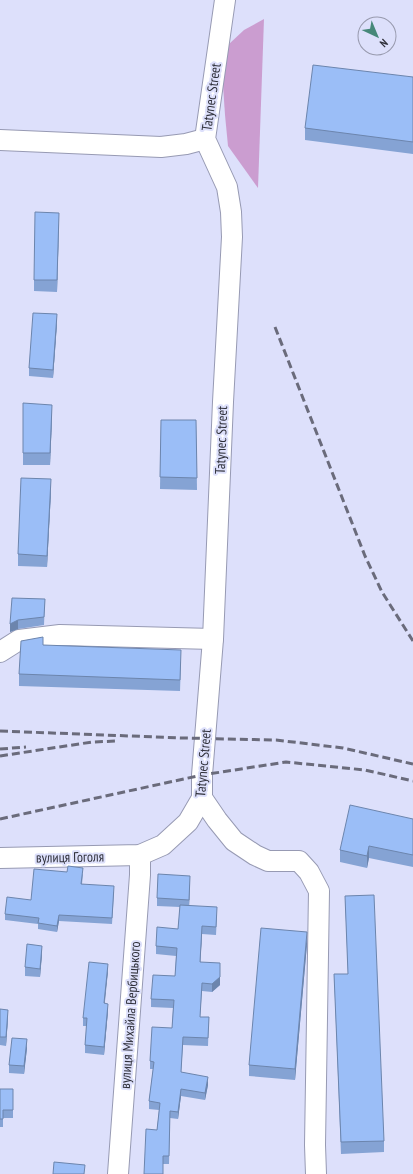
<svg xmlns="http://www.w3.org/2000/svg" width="413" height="1174" viewBox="0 0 413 1174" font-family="'PT Sans Narrow',sans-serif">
<rect width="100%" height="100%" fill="#dde0fb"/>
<path fill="#cb9dd0" d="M264,19L258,188L228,146L225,115L222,70L229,44L244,30Z"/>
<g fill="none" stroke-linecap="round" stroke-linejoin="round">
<defs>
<g id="minor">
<path d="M0,140L161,147L186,144L205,139"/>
<path d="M0,652L19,640L60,635L213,639"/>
<path d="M202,798L217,820L234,841L255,855L268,861H299L309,872L319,891L315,1145L316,1174"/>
<path d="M0,858L140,855L163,845L188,822L202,798V775L213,639L223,402L232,237L231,212L227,187L205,139L225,0"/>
<path d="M118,1174L140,875V855"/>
</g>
</defs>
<use href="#minor" stroke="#979ab3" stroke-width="22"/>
<use href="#minor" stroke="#fff" stroke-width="20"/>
<g stroke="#6a6b7b" stroke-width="3" stroke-dasharray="8 4" stroke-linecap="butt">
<path d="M275,327L365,556L382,592L413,641"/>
<path d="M0,731L183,738L276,740L343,748L413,764"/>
<path d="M0,749L26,747"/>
<path d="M0,756L92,742L117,741"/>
<path d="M0,819L202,775L286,762L365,770L413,781"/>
</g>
</g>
<g fill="#85a3d4">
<path d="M413,77V154L305,140V128Z"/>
<path d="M59,224L57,292L34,291V280Z"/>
<path d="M57,323L53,378L29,376V368Z"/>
<path d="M23,403L52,417L50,465H23Z"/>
<path d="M161,420H196L197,490L160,489Z"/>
<path d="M51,491L47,567L18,566V554Z"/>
<path d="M45,599L44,625L18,629L10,632V624Z"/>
<path d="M43,645L181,662L180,691L19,686V674Z"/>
<path d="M413,819V867L369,858L367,868L340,862V850Z"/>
<path d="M83,874L82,884L114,892L112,924L59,921L57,932L38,929V924L5,920V914L31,900Z"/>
<path d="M190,885L189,905L217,915L216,935L202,934L200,962L220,985L212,992L202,991L200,1017H209L208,1046L183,1045L181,1072L208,1085L205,1100L181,1096L178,1119L170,1118L169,1164H163L157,1130L159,1110L149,1109V1101L153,1069H150V1061L172,1028L173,1008L151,1007V999L175,976L176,956L156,954V946L178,929L180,907L157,906V898Z"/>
<path d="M345,896L384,1141V1152L341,1154L334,974H348Z"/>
<path d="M307,944L295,1080L249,1076V1065Z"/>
<path d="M42,954L40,977L25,976V967Z"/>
<path d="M108,971L104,1003L108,1011L104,1055L85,1053V1045L87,1026H83V1018Z"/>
<path d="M0,1009L8,1018L6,1046L0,1045Z"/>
<path d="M27,1048L24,1074L9,1073V1065Z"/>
<path d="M0,1089H13V1118H3V1127H0Z"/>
</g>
<g fill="#6c85ad">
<path d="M59,213V224L57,292V280Z"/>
<path d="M57,314V323L53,378V370Z"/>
<path d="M52,405V417L50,465V453Z"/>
<path d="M51,479V491L47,567V556Z"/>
<path d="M18,620V629L10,632V624Z"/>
<path d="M369,846V858L367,868V856Z"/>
<path d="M190,876V885L189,908V900Z"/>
<path d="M59,915V921L57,932V926Z"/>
<path d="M202,926V934L200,969V962Z"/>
<path d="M307,932V944L295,1080V1069Z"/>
<path d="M42,946V954L40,977V969Z"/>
<path d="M220,963V985L212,992V984Z"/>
<path d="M108,964V971L104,1011V1003Z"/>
<path d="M108,1004V1011L104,1055V1047Z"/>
<path d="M8,1010V1018L6,1046V1037Z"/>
<path d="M27,1039V1048L24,1074V1066Z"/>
<path d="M208,1077V1085L205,1100V1093Z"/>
<path d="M181,1089V1096L178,1119V1112Z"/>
</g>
<g fill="#9bbef7" stroke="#6c85ad">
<path d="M313,65L413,77V142L305,128Z"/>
<path d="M35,212L59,213L57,280H34Z"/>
<path d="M33,313L57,314L53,370L29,368Z"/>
<path d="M23,403L52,405L50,453H23Z"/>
<path d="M161,420H196L197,478L160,477Z"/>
<path d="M21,478L51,479L47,556L18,554Z"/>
<path d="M12,598L45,599L44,617L18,620L10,624Z"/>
<path d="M43,637V645L181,650L180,680L19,674L21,641Z"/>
<path d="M350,805L413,819V855L369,846L367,856L340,850Z"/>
<path d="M68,866L83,868L81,884L114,886L112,918L59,915L57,926L38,923L39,918L5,914L7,897L31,900L34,869L67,872Z"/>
<path d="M158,874L190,876L189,900L157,898Z"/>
<path d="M374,895L384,1141L341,1142L334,974H348L345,896Z"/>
<path d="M180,905L217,907L216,927L202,926L200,962L220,963V977L212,984L202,983L200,1017H209L208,1038L183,1037L181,1072L208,1077L205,1093L181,1089L178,1112L170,1111L169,1156H163V1174H144L146,1129L157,1130L160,1103L149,1101L154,1062L150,1061L152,1027L172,1028L174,1000L151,999L153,975L175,976L177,948L156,946L157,927L178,929Z"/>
<path d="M261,928L307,932L295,1069L249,1065Z"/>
<path d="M27,944L42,946L40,969L25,967Z"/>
<path d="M89,962L108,964L104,1003L108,1004L104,1047L85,1045L87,1018H83Z"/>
<path d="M0,1009L8,1010L6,1037H0Z"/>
<path d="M12,1038L27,1039L24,1066L9,1065Z"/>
<path d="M0,1089H13V1110H3V1119H0Z"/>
<path d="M54,1162L85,1165L84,1174H53Z"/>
</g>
<g text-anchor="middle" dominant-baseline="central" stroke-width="4" stroke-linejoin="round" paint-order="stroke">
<g font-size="14" fill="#30313b" stroke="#dde0fb">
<text transform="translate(211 97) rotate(-82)">Tatynec Street</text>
<text transform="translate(221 440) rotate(-88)">Tatynec Street</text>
<text transform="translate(203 763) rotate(-85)">Tatynec Street</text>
<text transform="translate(70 857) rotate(-1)">вулиця Гоголя</text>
<text transform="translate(130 1015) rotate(-86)">вулиця Михайла Вербицького</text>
</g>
</g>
<g transform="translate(377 36) rotate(136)"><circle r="19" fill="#dde0fb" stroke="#989aae"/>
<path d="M0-3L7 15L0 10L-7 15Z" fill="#468879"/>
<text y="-6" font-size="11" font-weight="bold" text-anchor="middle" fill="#30313b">N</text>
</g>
</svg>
